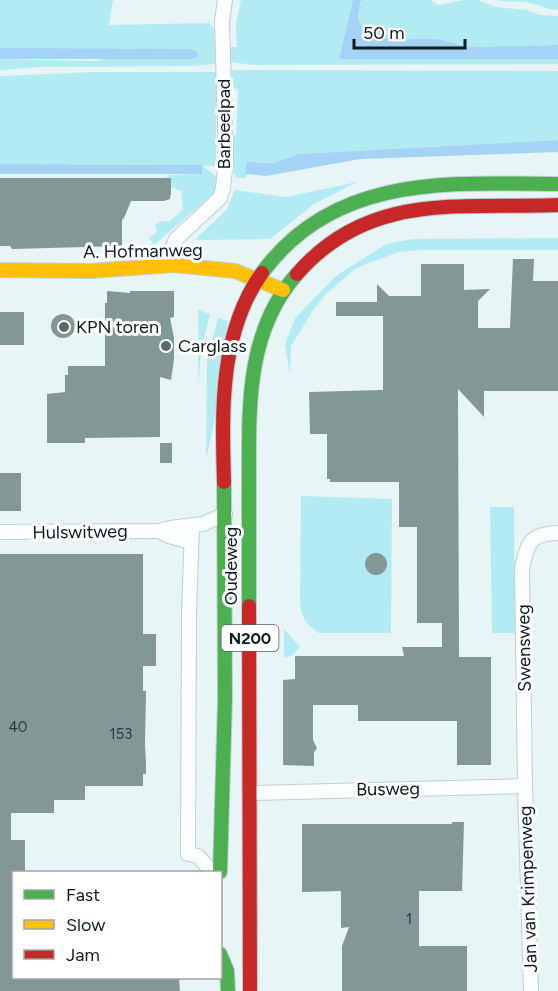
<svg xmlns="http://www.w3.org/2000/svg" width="558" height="991" viewBox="0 0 558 991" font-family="Figtree,sans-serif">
<rect width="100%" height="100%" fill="#e7f5f6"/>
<g fill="#b2ecf2">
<path d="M0,0H113L109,25L209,23L214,29L215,64L191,66L37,67L0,70V59L96,61L133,48L92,50L0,48Z"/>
<path d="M241,0H353L339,59H558V64L254,65L230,62L229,47H237L236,24Z"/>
<path d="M361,0H430L438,5L464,0H478L496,7L526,10L540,15L558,16V45L469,47L438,39L366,38L358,17Z"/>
<path d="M496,0H558V10C544,10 542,5 530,3C519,0 508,3 496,0Z"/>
<path d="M230,70L558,71V140L299,154L274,163L247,162L246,178L235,177L233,168L232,135H236L238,91L230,83Z"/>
<path d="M95,72H216V166H203L216,176L215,192L154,245L149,238L157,232L155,225L162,221H170L183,210L181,191L168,186L167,175L201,174L202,165L0,164V76Z"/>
<path d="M357,182L314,204L270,239L195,240L227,209L235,190L286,197Z"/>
<path d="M558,238V250H424L399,252L366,264L354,270L325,295L312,312L291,346L290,374L285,345L295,318L336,276L386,244L413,239Z"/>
<path d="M198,310L210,314L202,345L198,384Z"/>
<path d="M218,318L228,321L213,428L206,459L207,359Z"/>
<path d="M301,496L392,499L391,633H319C305,623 302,619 300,602Z"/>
<path d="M490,507H514L515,633H492Z"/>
<path d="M284,629L300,647L293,655L284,658Z"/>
</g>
<g fill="#a5d3f5">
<path d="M353,0H361L358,17L366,38L438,39L469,47L558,45V59H339Z"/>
<path d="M0,48L191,49L198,53L197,57L191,59H0Z"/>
<path d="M558,140V152L360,159L266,176L245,174L247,162L274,163L299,154Z"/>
<path d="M0,164L202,165V174H0Z"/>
</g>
<g fill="#839796">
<path d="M0,178H171V193L170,199L164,201H131L124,218L122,220V246L12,249L10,246H0Z"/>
<path d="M513,259H534L533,281H558V391H484V417L458,389L459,657H491V765H457V721H358V705H313V740L317,748L314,752V766L283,765V680L295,679V656H404L402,647H442V623H417V527H399V482H330V479H327V434H310L309,392L383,390V316H336V302H377V284L389,296H421V264H464V290L490,289L478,301V328H510Z"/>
<path d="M107,291L130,293V291H174V317L170,318L174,338V359L171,380L160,377V437L85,438V443H47V394L65,392V375H68V366H105V303H107Z"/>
<rect x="0" y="312" width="24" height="33"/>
<circle cx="63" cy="326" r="12"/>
<rect x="160" y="443" width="12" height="20"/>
<rect x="0" y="473" width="21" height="38"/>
<circle cx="376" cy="564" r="11"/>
<path d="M0,554H143V634H156V666H143V691H146L145,744L146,763V774H143V786H85V800H54V813H11V840H25V873H14V978H179L180,991H0Z"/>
<path d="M452,822H464L462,891H419V946H467V991H342V946L349,927L341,928V891L302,892V824H452Z"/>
</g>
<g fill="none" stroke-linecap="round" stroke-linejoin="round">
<defs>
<g id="street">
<path d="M174,265L172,249L176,239L220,198L223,188L226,159L222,21L225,0"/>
<path d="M192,527L189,613L188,854L198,856L212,872"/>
<path d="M159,531L169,536L191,542"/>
<path d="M0,532L159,531L170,528L203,524L225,514"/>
<path d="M251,793L525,786"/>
<path d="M531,991L525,786L522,568C528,543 529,534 558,533"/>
</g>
<g id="fast">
<path d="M262,273C334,174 449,183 558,184"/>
<path d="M249,606C249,565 249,524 249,483C249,410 245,332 297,274"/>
<path d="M220,872L225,699L224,482"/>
<path d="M220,954L227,971L228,991"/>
</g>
<path id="slow" d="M0,270L90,271L174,265L235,271L283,290"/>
<g id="jam">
<path d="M297,274C369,191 460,209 558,205"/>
<path d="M224,482C222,412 219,333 262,273"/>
<path d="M249,606L250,991"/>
</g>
</defs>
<use href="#street" stroke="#c0ced0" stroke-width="16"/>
<use href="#fast" stroke="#c0ced0" stroke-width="16"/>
<use href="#slow" stroke="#c0ced0" stroke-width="16"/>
<use href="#jam" stroke="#c0ced0" stroke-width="16"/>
<use href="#street" stroke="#fbfefe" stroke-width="14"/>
<use href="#fast" stroke="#4caf50" stroke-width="14"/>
<use href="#slow" stroke="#ffc107" stroke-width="14"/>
<use href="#jam" stroke="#c62828" stroke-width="14"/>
</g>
<g fill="#59686a" stroke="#fff" stroke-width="2">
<circle cx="64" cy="327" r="6"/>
<circle cx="166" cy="346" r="6"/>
</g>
<g text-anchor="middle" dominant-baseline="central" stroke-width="6" stroke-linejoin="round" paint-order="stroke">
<g font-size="15" fill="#2a3b3c">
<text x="18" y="727">40</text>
<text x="121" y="734">153</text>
<text x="409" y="919">1</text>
</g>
<rect fill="#fff" stroke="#556062" stroke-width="1.5" x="221.5" y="625" width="57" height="26" rx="4.5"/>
<g font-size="16" font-weight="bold" fill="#0c1c1e">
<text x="250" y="638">N200</text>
</g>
<g font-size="18" fill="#0c1c1e" stroke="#fff">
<text transform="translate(224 124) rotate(-90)">Barbeelpad</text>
<text transform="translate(143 251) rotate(-1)">A. Hofmanweg</text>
<text transform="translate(80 532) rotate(-1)">Hulswitweg</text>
<text transform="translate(231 566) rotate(-90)">Oudeweg</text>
<text transform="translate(524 648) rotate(-91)">Swensweg</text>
<text transform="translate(388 789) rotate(-1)">Busweg</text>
<text transform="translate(528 889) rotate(-92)">Jan van Krimpenweg</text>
</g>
<g font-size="18" fill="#0c1c1e" stroke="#fff" text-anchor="start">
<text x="76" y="327">KPN toren</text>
<text x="178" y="346">Carglass</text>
</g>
</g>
<rect x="12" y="871" width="210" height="108" fill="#ffffff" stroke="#9ea4a5" stroke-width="1.5"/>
<rect x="24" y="890" width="30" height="9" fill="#4caf50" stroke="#9ea4a5" stroke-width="1.5"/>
<text x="66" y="901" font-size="18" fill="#0c1c1e">Fast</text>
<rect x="24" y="920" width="30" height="9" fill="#ffc107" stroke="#9ea4a5" stroke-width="1.5"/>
<text x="66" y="931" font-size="18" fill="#0c1c1e">Slow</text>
<rect x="24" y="950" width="30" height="9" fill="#c62828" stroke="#9ea4a5" stroke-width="1.5"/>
<text x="66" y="961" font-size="18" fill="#0c1c1e">Jam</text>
<path d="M354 39v9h111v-9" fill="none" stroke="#0c1c1e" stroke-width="3"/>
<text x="363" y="39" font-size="18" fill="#0c1c1e" stroke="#ffffff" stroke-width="4.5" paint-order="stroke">50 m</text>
</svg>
